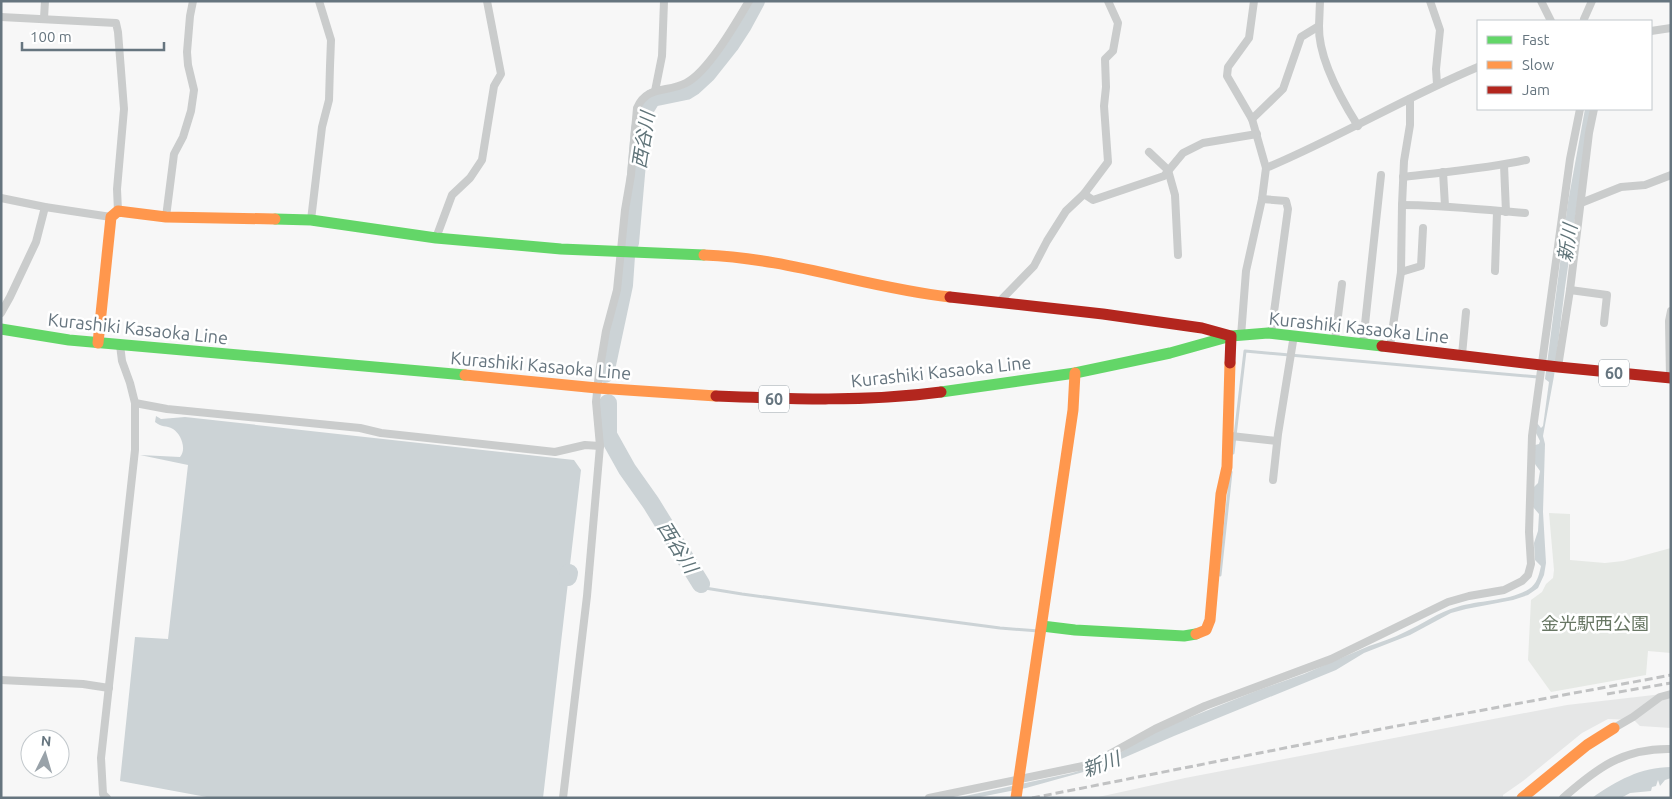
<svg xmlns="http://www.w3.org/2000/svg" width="1672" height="799" viewBox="0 0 1672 799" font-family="Ubuntu,'Noto Sans JP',sans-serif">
<rect width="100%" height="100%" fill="#f7f7f7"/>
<path fill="#e6e7e7" d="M1671,693V728L1640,726L1634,720L1608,719L1582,733L1523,781L1503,795V798H1094L1185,778L1567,705Z"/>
<path fill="#e6e9e5" d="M1549,513L1570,514V560L1605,563L1623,561L1671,548V653L1648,651L1646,675L1551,692L1528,660L1531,600L1542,592L1546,584L1553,578L1554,570Z"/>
<g fill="#ccd3d6">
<path d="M1585,109H1591L1565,287L1554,376L1543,436L1545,444L1543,512L1546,563L1544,575L1538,588L1528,595L1513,600L1466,609L1451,613L1410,635L1364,653L1336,670L1174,736L1105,766L1026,788L975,798H956L1072,773L1104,763L1153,732L1256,691L1304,674L1369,646C1381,642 1393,638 1405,632C1423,624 1438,612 1457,607C1479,600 1510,601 1529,589C1537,584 1539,575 1541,566L1535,560L1534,543L1538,531L1539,514L1533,507L1534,487L1538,483L1540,471L1535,464V445L1539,444L1540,441L1536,433L1537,423L1541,428L1543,426L1549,382L1545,379L1568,202Z"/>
<path d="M156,416L161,419L185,417L574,460L581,470L543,798H212L120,781L135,637L168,639L188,465L140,455L180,457C187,449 181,434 173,429C166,425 162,428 155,422Z"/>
<path d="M1671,767V778L1665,780L1660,786L1658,780L1656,786L1652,787L1651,791L1630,793L1621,798H1592C1616,781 1641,767 1671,767Z"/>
</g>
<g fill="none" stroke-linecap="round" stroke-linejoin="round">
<g stroke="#ccd3d6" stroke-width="3">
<path d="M1233,453L1245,351L1538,377"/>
<path d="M1220,575L1231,472"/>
<path d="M701,584L705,588L742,594L1000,628L1039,631"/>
</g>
<g stroke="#ccd3d6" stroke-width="18">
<path d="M630,243L640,129L644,111L652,98L686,91L694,86L707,74L730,45L743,25L756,1"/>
<path d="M605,374L624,285L626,256"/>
<path d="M608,403V435L627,469L651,503L701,584"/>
<path d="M568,577L569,573"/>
</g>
<g stroke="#cacccc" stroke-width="8">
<path d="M1254,1L1249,38L1228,67L1227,76L1252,119L1266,168"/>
<path d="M1430,1L1440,30L1436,69L1437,84"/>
<path d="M1541,1L1551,21"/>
<path d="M1,17L116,23L118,32L124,109L117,189L118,211"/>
<path d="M44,18L45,1"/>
<path d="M1584,19L1592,1"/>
<path d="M1319,26C1318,58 1341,99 1358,126"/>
<path d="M1651,31L1671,28"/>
<path d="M655,91L662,56L664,1"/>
<path d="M1252,119L1283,89L1301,37L1319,26L1320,1"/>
<path d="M1149,152L1168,170L1175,195L1178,255"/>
<path d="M1504,165L1506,212"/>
<path d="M1443,172L1445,206"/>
<path d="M1403,177C1444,172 1486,169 1526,160"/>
<path d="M1084,194L1093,200L1164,176L1183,153L1203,143L1257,134"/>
<path d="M1,198L45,207L111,217"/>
<path d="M1262,199L1286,201L1288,209L1271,334"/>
<path d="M1581,203L1621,187L1645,185L1671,175"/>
<path d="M1402,205C1443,205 1484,210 1525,213"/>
<path d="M166,217L174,154L183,137L191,111L194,90L188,65L187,52L190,16L193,1"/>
<path d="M311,220L322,127L329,100L330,66L331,40L319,1"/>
<path d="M436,238L452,195L470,178L482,160L494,86L501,74L487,1"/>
<path d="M1495,271L1497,212"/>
<path d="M1401,272L1421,266L1423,228"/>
<path d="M1570,290L1607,295L1604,323"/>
<path d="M998,303L1034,266L1047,241L1066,211L1084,194L1108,162L1104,106L1106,87L1105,59L1113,51L1118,23L1108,1"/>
<path d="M1,313L10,297L36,242L45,207"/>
<path d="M1241,336L1246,271L1262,199L1266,168C1338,138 1406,97 1478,67"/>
<path d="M1335,340L1342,284"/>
<path d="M1363,343L1381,175"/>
<path d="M1390,346L1401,272L1402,205L1404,161L1410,125V99"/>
<path d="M1462,355L1466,312"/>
<path d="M1558,367L1570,290L1589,133L1594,109"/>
<path d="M1670,378L1669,321L1671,311"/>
<path d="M135,403L167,409L360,428L381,433L555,452L585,445L600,446"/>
<path d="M1231,436L1277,441"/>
<path d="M1273,480L1278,434L1294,335"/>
<path d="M1,680L83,684L109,688"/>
<path d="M1614,728L1633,717L1660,697L1671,694"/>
<path d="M107,798L103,794L101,758L135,450V403L130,383L122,361L120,345"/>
<path d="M563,798L587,596L600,446L596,402L599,373L606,331L617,290L625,210L631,175L637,108C647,85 667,93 686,83C708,72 736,23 749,1"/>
<path d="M929,798L1083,766L1099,760L1155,729L1205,706L1331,659L1448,602L1469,596L1504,590L1522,581L1528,575L1531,564L1529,532L1532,436L1570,159L1580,109"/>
<path d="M1563,798C1597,768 1623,748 1671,749"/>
</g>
<g stroke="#63d668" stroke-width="11">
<path d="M275,219L311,220L436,238L561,249L704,255"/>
<path d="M1,329L69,340L465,375"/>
<path d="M941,392L1075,373L1170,353L1231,336L1268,333L1382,346"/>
<path d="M1042,626L1075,630L1184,636L1196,634"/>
</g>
<g stroke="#ff974d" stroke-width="11">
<path d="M704,255C788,258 868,288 950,297"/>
<path d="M98,343L111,217L118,211L166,217L275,219"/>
<path d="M465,375L597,388L716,396"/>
<path d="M1196,634L1206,630L1210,620L1221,494L1227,467L1230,363"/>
<path d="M1016,798L1073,410L1075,373"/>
<path d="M1522,798L1587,745L1614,728"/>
</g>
<g stroke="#b3261e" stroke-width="11">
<path d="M950,297L1103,314L1202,328L1231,336L1230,363"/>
<path d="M1382,346L1558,367L1671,378"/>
<path d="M716,396C791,399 866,402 941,392"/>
</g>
<g stroke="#c1c2c3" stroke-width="3" stroke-dasharray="8 4" stroke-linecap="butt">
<path d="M1607,694L1671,683"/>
<path d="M1032,798L1376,730L1671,675"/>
</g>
</g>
<g text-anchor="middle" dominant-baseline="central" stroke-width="5" stroke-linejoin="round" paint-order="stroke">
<g fill="#fff" stroke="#949ea5" stroke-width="1">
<rect x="1599" y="359.5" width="30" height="27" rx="4"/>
<rect x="759" y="385.5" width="30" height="27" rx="4"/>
</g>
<g font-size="16" font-weight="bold" fill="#66757f">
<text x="1614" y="373">60</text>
<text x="774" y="399">60</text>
</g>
<g font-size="18" fill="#66757f" stroke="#fff">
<text transform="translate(1359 327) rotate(6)">Kurashiki Kasaoka Line</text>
<text transform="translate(138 328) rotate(6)">Kurashiki Kasaoka Line</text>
<text transform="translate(541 365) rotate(5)">Kurashiki Kasaoka Line</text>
<text transform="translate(941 371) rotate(-6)">Kurashiki Kasaoka Line</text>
</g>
<g font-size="18" fill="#687764" stroke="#fff">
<text x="1595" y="623">金光駅西公園</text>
</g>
<g font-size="19" font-style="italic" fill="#607479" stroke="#fff">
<text transform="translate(643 140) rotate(-81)">西谷川</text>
<text transform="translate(1567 243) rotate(-81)">新川</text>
<text transform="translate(678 547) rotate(58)">西谷川</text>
<text transform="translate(1101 764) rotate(-20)">新川</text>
</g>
</g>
<rect width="1672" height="799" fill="none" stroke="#66757f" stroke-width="5"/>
<rect x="1477" y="20" width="175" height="90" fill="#ffffff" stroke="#c2c8cc"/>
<rect x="1487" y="36" width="25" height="8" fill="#63d668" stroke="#c2c8cc"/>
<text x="1522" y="45" font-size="15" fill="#66757f">Fast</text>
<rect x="1487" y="61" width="25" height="8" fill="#ff974d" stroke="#c2c8cc"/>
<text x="1522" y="70" font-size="15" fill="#66757f">Slow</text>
<rect x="1487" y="86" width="25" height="8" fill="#b3261e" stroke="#c2c8cc"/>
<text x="1522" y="95" font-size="15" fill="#66757f">Jam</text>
<g transform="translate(45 754) rotate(5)"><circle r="24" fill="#ffffff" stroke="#c2c8cc"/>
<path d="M0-4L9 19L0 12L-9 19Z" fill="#99a2a9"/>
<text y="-8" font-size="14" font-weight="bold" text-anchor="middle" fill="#66757f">N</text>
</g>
<path d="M22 42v8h142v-8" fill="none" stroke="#66757f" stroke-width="2.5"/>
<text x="30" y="42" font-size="15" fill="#66757f" stroke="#ffffff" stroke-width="4" paint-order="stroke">100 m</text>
</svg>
